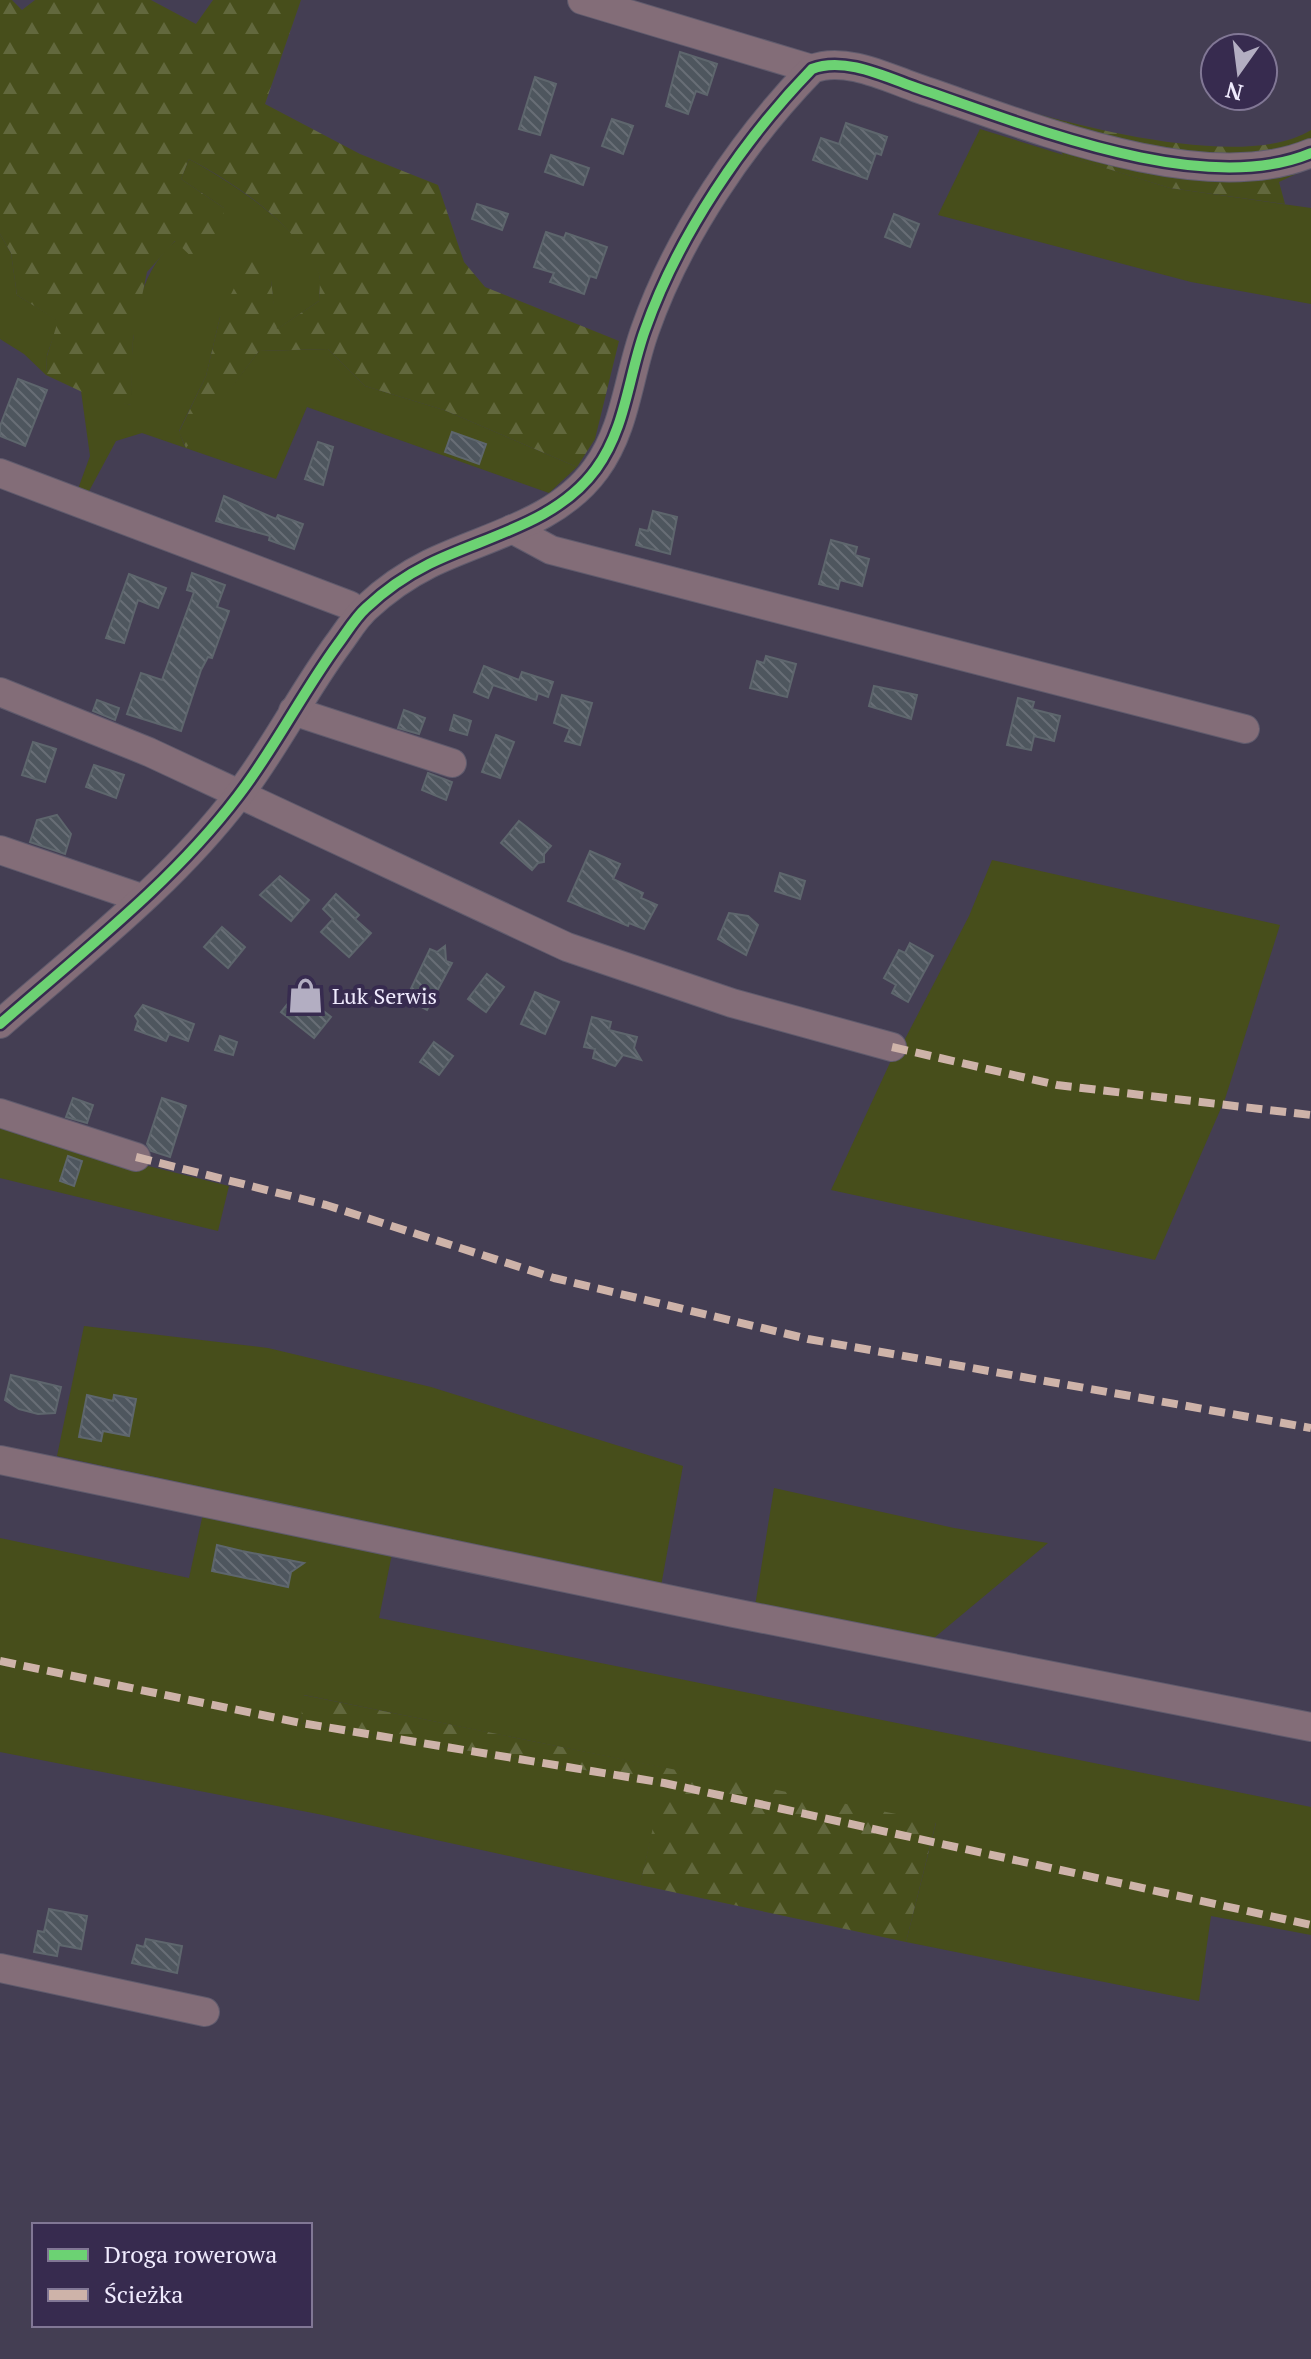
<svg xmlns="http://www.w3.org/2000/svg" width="1311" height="2359" viewBox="0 0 1311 2359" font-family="'PT Serif',serif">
<defs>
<pattern id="forest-firs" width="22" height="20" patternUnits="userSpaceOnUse" patternTransform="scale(2)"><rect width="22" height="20" fill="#474e1b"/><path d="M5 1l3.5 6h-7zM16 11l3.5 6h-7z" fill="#62683d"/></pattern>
<pattern id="building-back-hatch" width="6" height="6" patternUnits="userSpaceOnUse" patternTransform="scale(2)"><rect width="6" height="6" fill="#4e565e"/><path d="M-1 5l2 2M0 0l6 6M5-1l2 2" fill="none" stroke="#686e76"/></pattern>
</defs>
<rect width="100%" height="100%" fill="#443e53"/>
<g fill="#474e1b">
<path d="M980,129L1170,188L1311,208V304L1191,282L938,215Z"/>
<path d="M189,159C233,183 295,223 318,271C322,279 319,293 319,301L276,330L271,280L220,317L206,376L179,431L185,447L259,351L328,349L365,386L444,410L577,467L549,493L307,407L276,479L142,433L116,441L88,493L78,489L90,456L81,391L131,405C132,349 129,277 178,239C192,227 209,218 224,208L181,179Z"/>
<path d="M0,234L11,253L17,295L59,321L47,355L46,375L24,354L0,339Z"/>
<path d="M992,860L1280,925L1225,1099L1155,1260L831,1190L895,1052L905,1039L969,916Z"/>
<path d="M0,1119L132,1162L229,1186L218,1231L0,1178Z"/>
<path d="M84,1326L268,1348L431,1387L683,1466L661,1586L57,1456Z"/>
<path d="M774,1488L954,1528L1048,1543L934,1638L755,1606Z"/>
<path d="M204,1509L393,1549L379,1618L1311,1807V1935L1211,1916L1199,2001L906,1942L936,1823L304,1695L301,1723L664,1783L640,1885L323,1815L0,1752V1538L189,1578Z"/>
</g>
<g fill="url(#forest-firs)">
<path d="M0,0H12L22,10L35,0H151L196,24L213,0H301L265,104L360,154L438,185L464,262L485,287L619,341L595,439L577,467L444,410L365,386L328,349L259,351L186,448L179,432L206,376L220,317L249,257L271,280L277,329L319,301C319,292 322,278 317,270C290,220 238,185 189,159L181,179L224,208L221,237L199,264L175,241L147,272L133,339L131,405L95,398L46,375L47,356L58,321L17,295L11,253L0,234Z"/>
<path d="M1038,114C1104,132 1250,168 1311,130V167L1279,182L1285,204L1170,188L1063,155Z"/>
<path d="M303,1695L936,1822L906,1942L640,1885L663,1783L301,1723Z"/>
</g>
<g fill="url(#building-back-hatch)" stroke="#5e666d" stroke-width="2">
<path d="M680,52L717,64L707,95L696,91L688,114L666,106Z"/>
<path d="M535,77L556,84L540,135L519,129Z"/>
<path d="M612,119L633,126L623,154L602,146Z"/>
<path d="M846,123L887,137L881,155L876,153L867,179L813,160L821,138L839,144Z"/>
<path d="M551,155L589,168L583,185L545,172Z"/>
<path d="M477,204L508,214L502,230L472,219Z"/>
<path d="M894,214L919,224L910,247L885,237Z"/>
<path d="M546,232L564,238L566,233L607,247L596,278L590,276L584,294L550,282L554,273L534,267Z"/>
<path d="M18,379L47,390L25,446L0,436V426Z"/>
<path d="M452,432L486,444L479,464L445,452Z"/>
<path d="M318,442L333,447L323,485L305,479Z"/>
<path d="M224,496L276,519L278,515L303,524L294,549L269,540L270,536L216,521Z"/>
<path d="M653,511L677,517L670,554L636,545L640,529L648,531Z"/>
<path d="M831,540L857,547L855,555L869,559L862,586L840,580L838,589L819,584Z"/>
<path d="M192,573L225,585L217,607L229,611L212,658L208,657L201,670L181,731L127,714L141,673L162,680L194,592L187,590Z"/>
<path d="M129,574L166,588L158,608L138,600L124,643L106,638Z"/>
<path d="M766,656L796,664L787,697L750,688L757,661L764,663Z"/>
<path d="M484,666L519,680L522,672L553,682L548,697L538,693L536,700L493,685L488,698L474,692Z"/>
<path d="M874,686L917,695L911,719L869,706Z"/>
<path d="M562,695L592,703L580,745L565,741L570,729L554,723Z"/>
<path d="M1018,698L1034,702L1032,709L1060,716L1054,741L1034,736L1031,750L1007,745Z"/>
<path d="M97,700L119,708L115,720L93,711Z"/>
<path d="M404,710L425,718L419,734L398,728Z"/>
<path d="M454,715L471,721L467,735L450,730Z"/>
<path d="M496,735L514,742L500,778L482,772Z"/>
<path d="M33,742L56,749L45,782L22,775Z"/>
<path d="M94,765L124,775L116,798L86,787Z"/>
<path d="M428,773L452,782L446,800L422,790Z"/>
<path d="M57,815L71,834L65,854L30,842L37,820Z"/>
<path d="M519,821L551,846L544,854V862L538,863L532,870L501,843Z"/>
<path d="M590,851L620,864L613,879L643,893L641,898L657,905L644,929L629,923L628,926L568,901Z"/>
<path d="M780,873L805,881L800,899L775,891Z"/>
<path d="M280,876L309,900L291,921L260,895Z"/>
<path d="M336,894L359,915L355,919L371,933L349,957L321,932L333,919L323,909Z"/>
<path d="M729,913L748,916L758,925L746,955L718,939Z"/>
<path d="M222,927L245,947L228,968L204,947Z"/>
<path d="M910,943L933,956L908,1002L892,993L896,985L884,978L899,950L905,953Z"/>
<path d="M445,946L446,961L452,963L427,1010L406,999L430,949L437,952Z"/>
<path d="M487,974L504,987L486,1012L468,999Z"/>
<path d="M298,991L331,1017L314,1038L281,1012Z"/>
<path d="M535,992L559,1002L545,1034L521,1024Z"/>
<path d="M143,1005L194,1024L188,1041L169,1034L166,1041L135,1030L138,1021L135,1016Z"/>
<path d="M592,1017L611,1022L609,1030L637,1037L634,1048L641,1060L623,1055L615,1066L593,1058L595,1049L584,1047Z"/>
<path d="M220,1036L237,1042L233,1055L215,1050Z"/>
<path d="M434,1042L453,1056L439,1075L420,1062Z"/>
<path d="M73,1098L93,1105L87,1123L66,1117Z"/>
<path d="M162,1098L186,1106L170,1157L151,1151L147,1144Z"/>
<path d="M68,1156L82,1161L74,1186L60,1181Z"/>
<path d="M11,1375L61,1387L55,1413L38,1414L19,1409L5,1400Z"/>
<path d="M87,1395L113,1401L114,1395L136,1399L129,1436L103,1431L101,1441L79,1437Z"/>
<path d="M217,1545L242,1551L304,1563L291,1572L288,1587L255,1580L212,1571Z"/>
<path d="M49,1909L87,1916L81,1949L59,1945L57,1956L34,1952L38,1931L44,1932Z"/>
<path d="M146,1939L182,1946L177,1973L132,1963L137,1945L144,1947Z"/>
</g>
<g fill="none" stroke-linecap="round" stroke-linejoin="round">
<defs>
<g id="minor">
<path d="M582,0L812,69"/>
<path d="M0,473L349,605L361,613"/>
<path d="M512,529L551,550L1245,729"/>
<path d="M0,692L149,752L567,947L732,1003L892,1047"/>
<path d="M293,711L452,763"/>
<path d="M0,850L141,898"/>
<path d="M0,1024C82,952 172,883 238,796C275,748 302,693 338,644C347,632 355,618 366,608C384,591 407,575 429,564C486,536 557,523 596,469C626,428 628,377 645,330C678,236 743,140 812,69C844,56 886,77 917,88C1024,124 1202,199 1311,153"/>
<path d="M0,1113L136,1157"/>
<path d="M0,1460L734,1613L1311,1727"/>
<path d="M0,1968L205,2012"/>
</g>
</defs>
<use href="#minor" stroke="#605b6d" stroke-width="30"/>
<use href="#minor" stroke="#836d78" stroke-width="28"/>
<g stroke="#ceb3a9" stroke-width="8" stroke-dasharray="16 8" stroke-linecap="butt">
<path d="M892,1047L1057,1085L1311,1115"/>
<path d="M136,1157L326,1205L554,1278L808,1339L1311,1428"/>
<path d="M0,1661L301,1723L664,1783L1311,1925"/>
</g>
<defs>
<path id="cycleway" d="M0,1024C82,952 172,883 238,796C275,748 302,693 338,644C347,632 355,618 366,608C384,591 407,575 429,564C486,536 557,523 596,469C626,428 628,377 645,330C678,236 743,140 812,69C844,56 886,77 917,88C1024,124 1202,199 1311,153"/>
</defs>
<use href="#cycleway" stroke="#372b4f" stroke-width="15"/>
<use href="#cycleway" stroke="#6cd273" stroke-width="10"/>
</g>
<defs>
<symbol id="shop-bare" viewBox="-9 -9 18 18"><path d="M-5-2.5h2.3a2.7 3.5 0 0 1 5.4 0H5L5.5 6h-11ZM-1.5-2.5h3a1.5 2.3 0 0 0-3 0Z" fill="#b3aec2" stroke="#372b4f" stroke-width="2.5" paint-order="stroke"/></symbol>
</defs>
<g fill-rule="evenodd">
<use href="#shop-bare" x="280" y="970" width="51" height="51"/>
</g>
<g text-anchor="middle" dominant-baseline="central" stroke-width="8" stroke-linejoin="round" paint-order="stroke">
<g font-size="22" fill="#efeafd" stroke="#372b4f" text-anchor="start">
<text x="332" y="995">Luk Serwis</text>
</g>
</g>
<rect x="32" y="2223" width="280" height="104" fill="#372b4f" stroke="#817795" stroke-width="2"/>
<rect x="48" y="2249" width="40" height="12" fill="#6cd273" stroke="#817795" stroke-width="2"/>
<text x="104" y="2263" font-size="24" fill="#efeafd">Droga rowerowa</text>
<rect x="48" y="2289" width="40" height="12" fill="#ceb3a9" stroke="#817795" stroke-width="2"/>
<text x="104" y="2303" font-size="24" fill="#efeafd">Ścieżka</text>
<g transform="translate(1239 72) rotate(194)"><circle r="38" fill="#372b4f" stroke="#817795" stroke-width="2"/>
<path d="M0-6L14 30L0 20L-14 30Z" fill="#b3aec2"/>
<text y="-12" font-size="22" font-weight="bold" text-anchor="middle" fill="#efeafd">N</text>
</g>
</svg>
